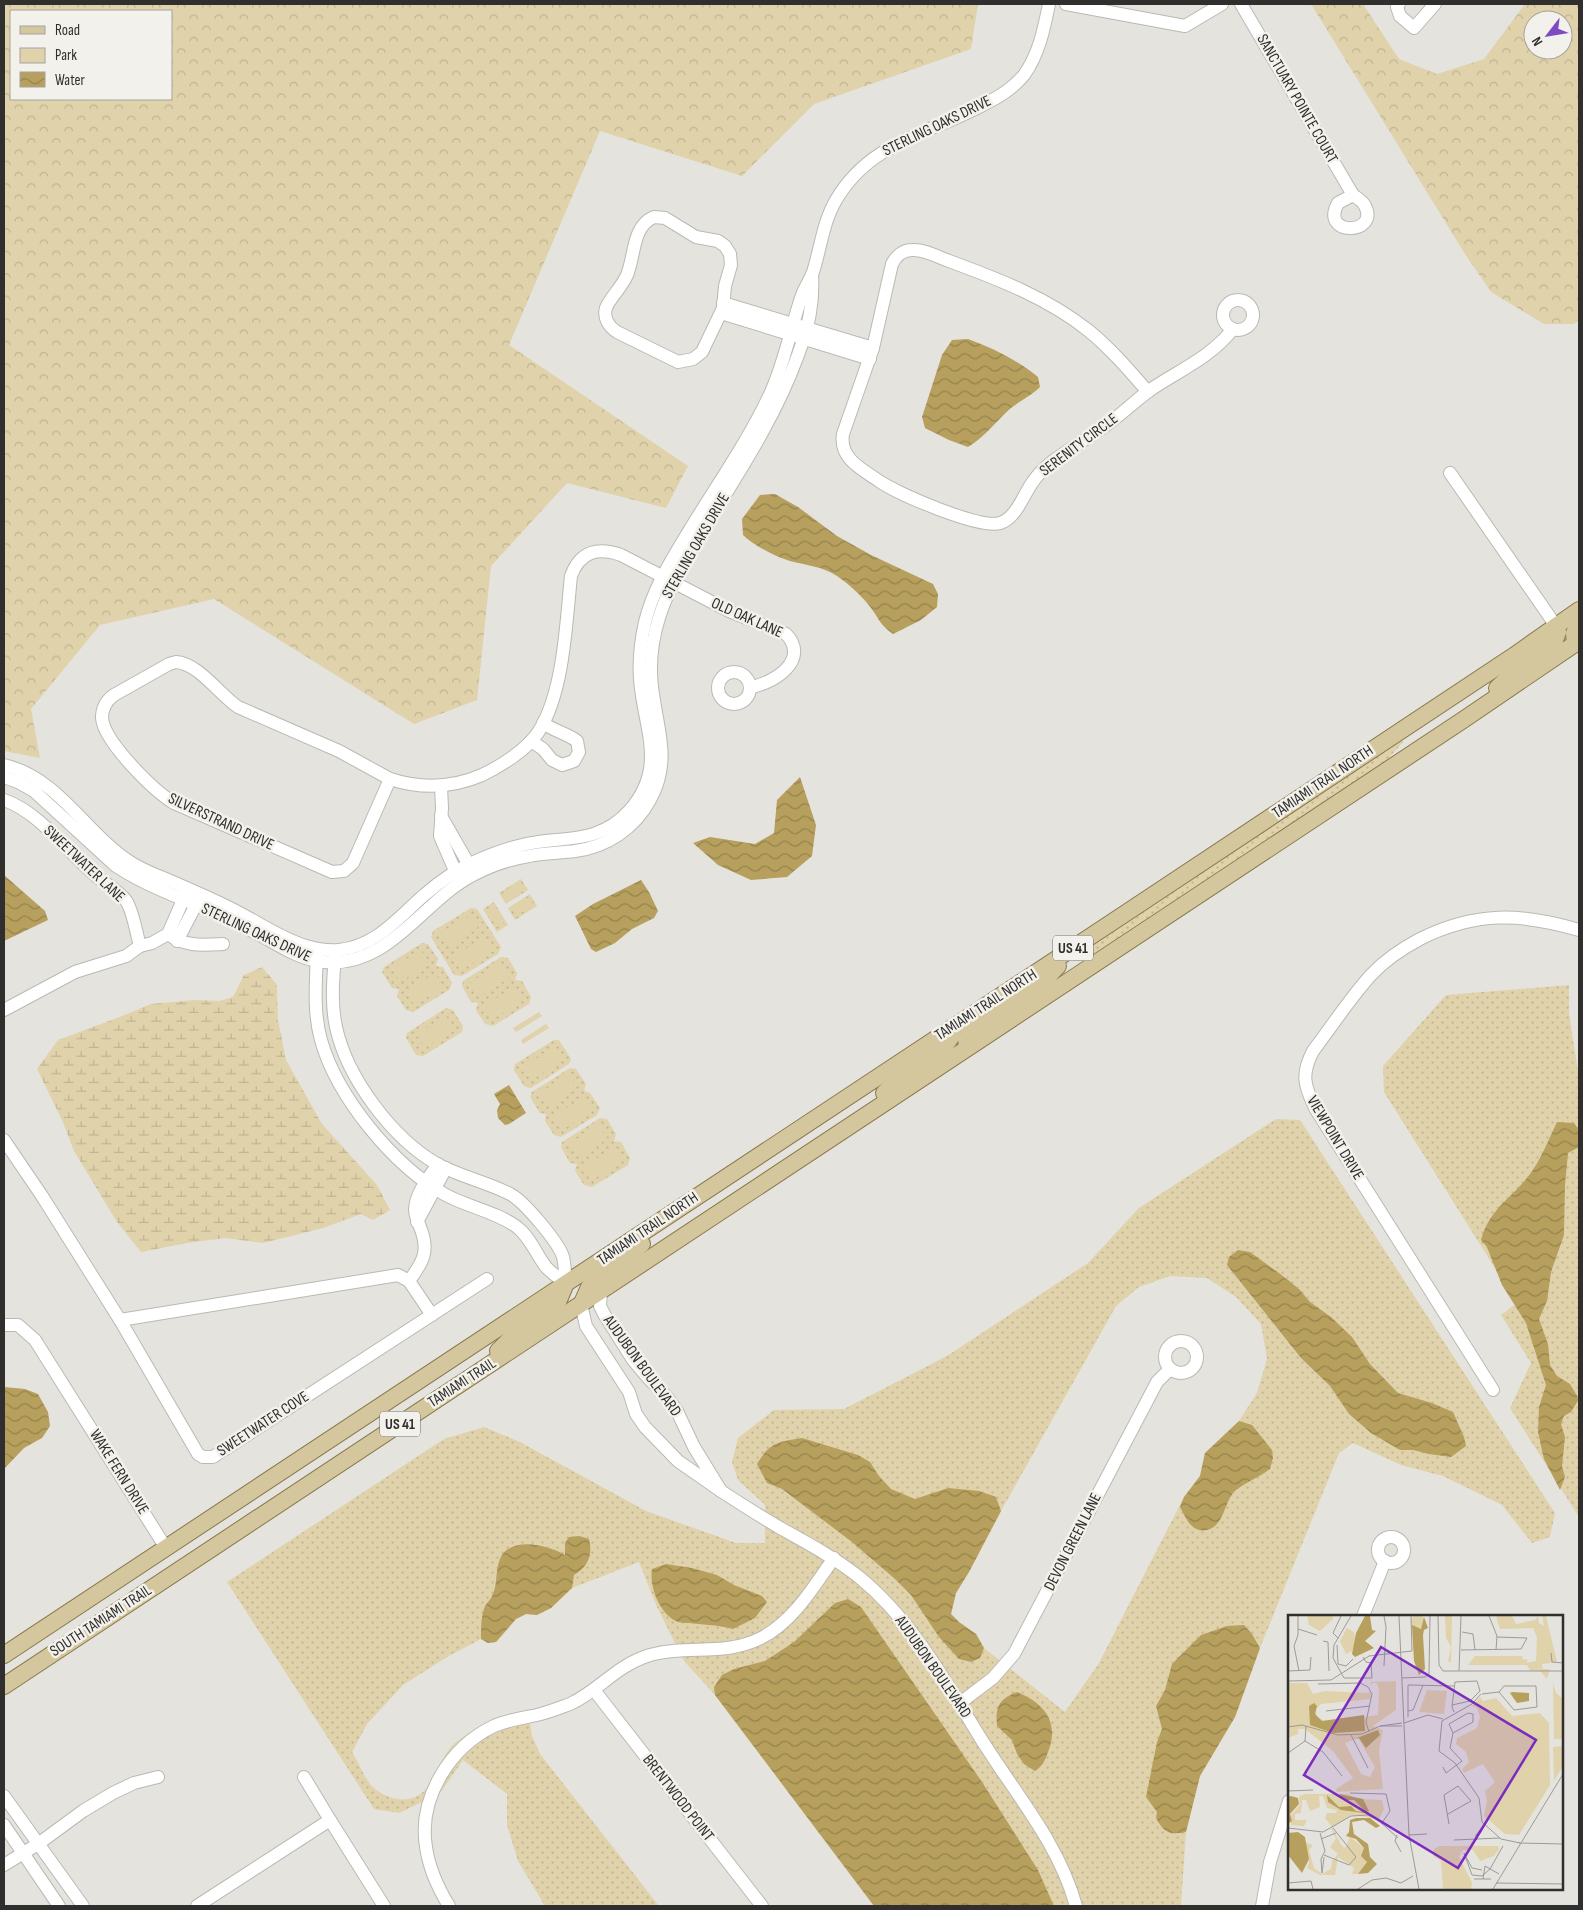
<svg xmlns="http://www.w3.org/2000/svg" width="1583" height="1910" viewBox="0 0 1583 1910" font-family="'Sofia Sans Condensed',sans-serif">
<defs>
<pattern id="green-dots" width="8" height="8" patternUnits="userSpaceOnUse" patternTransform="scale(1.25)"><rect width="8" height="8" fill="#e0d2aa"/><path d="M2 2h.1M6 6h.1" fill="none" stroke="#c0b593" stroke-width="1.8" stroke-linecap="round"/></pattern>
<pattern id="forest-crowns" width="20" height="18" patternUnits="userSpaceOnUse" patternTransform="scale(1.25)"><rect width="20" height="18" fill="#e0d2aa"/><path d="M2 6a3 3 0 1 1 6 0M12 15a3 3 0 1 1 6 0" fill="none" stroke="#c0b593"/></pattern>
<pattern id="wetland-marsh" width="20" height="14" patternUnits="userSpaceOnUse" patternTransform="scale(1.25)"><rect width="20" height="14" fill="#e0d2aa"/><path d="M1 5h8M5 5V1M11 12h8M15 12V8" fill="none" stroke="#c0b593"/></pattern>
<pattern id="water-waves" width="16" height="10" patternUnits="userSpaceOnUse" patternTransform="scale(1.25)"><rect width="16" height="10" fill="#b7a05d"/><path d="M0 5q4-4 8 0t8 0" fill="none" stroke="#95834d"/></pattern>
</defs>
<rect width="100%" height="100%" fill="#e5e3de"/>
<g fill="url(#green-dots)" fill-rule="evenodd">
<path d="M1401,739L1403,742L1387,760L1088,958L1087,956L1097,941Z"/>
<path d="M521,879L528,890L506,904L499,893Z"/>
<path d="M530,894L537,906L515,920L508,908Z"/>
<path d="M494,902L508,925L497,932L483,909Z"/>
<path d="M471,908L477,909L501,947L498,954L462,976L454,975L431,937L433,931Z"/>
<path d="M422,943L428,944L438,959L436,966L443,967L452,983L449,990L413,1012L406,1010L397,996L399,989L392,988L382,972L384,967Z"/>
<path d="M501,957L508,958L517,973L515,980L522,981L531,997L529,1004L493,1026L485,1024L476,1010L478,1003L471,1002L462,986L463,981Z"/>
<path d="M1569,985V1013L1579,1078V1517L1510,1408L1531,1363L1501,1315L1517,1303L1384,1092L1383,1066L1446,995Z"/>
<path d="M446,1008L453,1010L463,1026L462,1032L423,1056L416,1055L406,1038L407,1033Z"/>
<path d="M554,1040H559L571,1059L569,1064L531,1088L524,1086L514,1070L515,1064Z"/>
<path d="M570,1068L576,1069L586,1084L584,1091L590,1093L600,1108L597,1115L561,1137L554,1135L545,1121L546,1114L540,1113L530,1097L532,1092Z"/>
<path d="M600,1118L607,1119L616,1134L614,1141L621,1142L630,1158L628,1165L592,1187L584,1185L575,1171L577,1164L570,1163L561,1147L562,1142Z"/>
<path d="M1276,1119L1300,1120L1555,1513L1550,1537L1532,1543L1502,1505L1443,1476L1401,1465L1353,1443L1339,1453L1260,1648L1235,1717L1200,1776L1186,1832L1181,1906H874L715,1695L684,1661L657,1607L639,1562L572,1588L551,1608L537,1615L526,1614L516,1619L496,1642L488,1643L481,1639L447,1657L403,1685L367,1724L352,1752C358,1761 366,1782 374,1788C389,1801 412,1805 426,1789C437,1776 441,1755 455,1743C476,1726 502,1716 528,1710L532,1736L540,1754L659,1906H545L518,1861L507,1825V1794L463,1760L438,1796L424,1801L399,1813L374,1809L227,1582L444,1439L484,1427L520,1442L646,1511L736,1543H765V1505L738,1480L732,1462L738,1438L774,1410L844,1409L947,1356L1088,1263L1139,1208ZM1170,1276L1207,1278L1236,1297L1261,1324L1267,1359L1257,1393L1239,1421L1205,1453L1200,1476L1184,1497L1099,1663L1065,1712L984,1648L976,1634L959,1622L951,1614L956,1593L969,1572L1001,1511L1116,1306L1139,1287Z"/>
</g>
<g fill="url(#forest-crowns)" fill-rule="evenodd">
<path d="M4,4H978L971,49L814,104L742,176L600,131L509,345L688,466L666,508L567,483L491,566L477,700L414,724L214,599L100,625L31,709L40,758L4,751ZM11,11H171V99H11Z"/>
<path d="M1311,4H1363L1399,59L1437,74L1484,59L1525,4H1579V320L1574,324H1544L1491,292L1465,254ZM1533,20H1563V50H1533Z"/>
</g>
<path fill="url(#wetland-marsh)" d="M262,967L277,985L278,1020L286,1060L322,1124L377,1185L390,1210L373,1220L361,1214L323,1228L263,1243L225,1238L187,1243L141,1252L117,1222L74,1151L62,1120L37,1069L58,1040L117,1018L151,1004L195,1000L219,1001L233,997L244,975Z"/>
<g fill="#e0d2aa">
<path d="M520,882L525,890L508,900L503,892Z"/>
<path d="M529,897L534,905L517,915L512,908Z"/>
<path d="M494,906L504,923L497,927L486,911Z"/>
<path d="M470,915L478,928L449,947L440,933Z"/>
<path d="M484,937L493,951L463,969L454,956Z"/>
<path d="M421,950L430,964L400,982L391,968Z"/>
<path d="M500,964L509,978L479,996L471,982Z"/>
<path d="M435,973L444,987L414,1005L406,991Z"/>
<path d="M515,987L523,1001L493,1019L485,1005Z"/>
<path d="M539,1012L542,1016L516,1032L513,1028Z"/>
<path d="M446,1016L455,1030L425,1048L416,1034Z"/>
<path d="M546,1024L549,1028L523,1044L521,1040Z"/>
<path d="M554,1048L562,1061L532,1080L524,1066Z"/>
<path d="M569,1075L577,1089L548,1107L539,1093Z"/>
<path d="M583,1098L592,1112L562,1130L553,1116Z"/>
<path d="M599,1125L608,1139L578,1157L570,1143Z"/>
<path d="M614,1148L622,1162L592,1180L584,1166Z"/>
</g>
<g fill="url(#water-waves)">
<path d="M968,339C993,348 1017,360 1038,377L1040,387C1031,396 1021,400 1011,408C996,421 985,437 968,447L949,440L925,428L922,417L942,355L952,340Z"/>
<path d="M775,494L798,507L837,536L871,555L933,584L938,594L937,607L921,620L893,634C881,626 879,619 871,608C862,596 850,585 837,576C824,567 806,565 790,561C776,557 753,545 743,535L742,519L760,495Z"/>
<path d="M800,777L816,825L812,856L787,877L751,880L718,865L693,843L710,837L755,844L774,833L777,800Z"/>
<path d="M4,875L45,911L48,920L4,941Z"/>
<path d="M641,880L649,892L658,911L654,918L632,929L615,943L596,952L591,949L575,916L593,904Z"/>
<path d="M509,1085L526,1113L509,1124L505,1125L498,1118L497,1110L500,1104L494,1094Z"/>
<path d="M1557,1122L1574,1123L1579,1130V1147L1568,1153L1565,1185L1564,1235L1551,1272L1547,1301L1539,1319L1548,1344L1550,1365L1557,1376L1570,1384L1579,1399L1571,1412L1564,1416L1561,1424L1565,1437L1562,1466L1565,1477L1560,1490L1544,1459L1538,1432L1539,1407L1546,1385L1526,1323L1502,1285L1487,1247L1481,1240C1489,1210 1509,1200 1527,1178C1540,1162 1548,1141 1557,1122Z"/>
<path d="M1238,1250L1250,1252L1279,1273L1299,1289L1310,1302L1331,1317L1352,1337L1370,1364L1398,1393L1432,1403L1453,1412L1464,1437L1466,1446L1451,1457L1429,1454L1413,1450H1400L1371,1433L1349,1414L1330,1386L1301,1358L1227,1265L1229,1257Z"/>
<path d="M4,1387L25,1389L38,1394L48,1412L50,1426L42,1438L24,1448L4,1469Z"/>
<path d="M1239,1421L1252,1425L1272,1450L1273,1458L1270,1469C1260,1477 1246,1482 1236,1490C1224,1500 1225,1526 1207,1530C1191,1533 1186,1518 1180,1507L1184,1497L1200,1476L1205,1453Z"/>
<path d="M802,1438L858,1455L870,1462L879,1476L891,1489L915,1499L948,1488L979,1491L996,1497L1001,1511L969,1572L956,1593L951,1614L959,1622L976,1634L984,1648L980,1658L971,1662L959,1659L939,1637L911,1595L895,1579L852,1542L782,1489L767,1483L757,1464C770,1442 778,1442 802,1438Z"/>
<path d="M579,1536L589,1539C593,1555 588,1567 574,1575L572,1588L551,1608L537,1615L526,1614L516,1619L496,1642L488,1643L481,1639C481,1630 481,1618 484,1609C485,1604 490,1601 492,1596C498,1585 495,1570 500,1559C510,1535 549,1545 565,1555V1543L569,1537Z"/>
<path d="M666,1564L692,1568L717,1575L734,1585L762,1596L767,1602L755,1618L733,1629C719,1625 705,1625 690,1623C687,1623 682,1623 678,1622C660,1615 649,1587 652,1569Z"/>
<path d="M848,1599L861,1607L982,1782L1038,1870L1054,1906H874L715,1695L714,1687L722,1675L734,1669L765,1661L794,1642L835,1603Z"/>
<path d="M1244,1625L1252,1634L1260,1648L1235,1717L1200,1776L1186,1832C1169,1835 1164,1833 1156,1818L1157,1812L1146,1797L1157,1742L1162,1729L1156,1706L1165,1690L1172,1664L1201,1635L1227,1626Z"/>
<path d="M1017,1692C1044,1703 1060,1722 1048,1752C1045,1760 1043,1766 1035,1771L1024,1764L1017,1754L1012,1740L997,1726C995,1707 999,1699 1017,1692Z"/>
</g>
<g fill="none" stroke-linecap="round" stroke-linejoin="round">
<defs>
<g id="minor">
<path d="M1066,4L1185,26L1222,4"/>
<path d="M1241,4L1353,195"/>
<path d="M1399,4L1397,7L1400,16L1414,28L1435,4"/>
<path d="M1353,195C1357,198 1363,201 1365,206C1380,235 1319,237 1338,203Z"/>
<path d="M654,217L665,218L696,237L718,241L725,246L730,254L731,265L725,286L723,308L702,352L693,359L678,362L617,332C609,327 603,318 606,308C609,299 622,287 627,275C635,256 632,226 654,217Z"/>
<circle cx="1238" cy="315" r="15"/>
<path d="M723,303L873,348"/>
<path d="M721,313L870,359"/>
<path d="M1148,392C1129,370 1111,349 1089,331C1048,298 998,279 949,261C938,257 924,249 912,250C903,250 896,256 892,264L873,348L843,434C839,459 862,469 879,481C898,494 979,529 1000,523C1016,518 1023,496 1032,483C1038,474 1044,468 1053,461C1071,448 1091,436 1109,423C1123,413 1136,400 1150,390C1178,371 1211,357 1232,330"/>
<path d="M1450,473L1556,626"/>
<path d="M176,662C198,663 220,695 238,707L339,751L390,779L353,863L344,871L332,872L174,803C154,791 104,742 102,718C102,708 107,700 114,695L169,664Z"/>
<circle cx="734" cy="688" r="16"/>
<path d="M531,741L543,749L552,760L562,765L574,761L579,752L577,741C566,733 554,731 543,723"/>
<path d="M4,765C59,778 85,833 130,862C142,870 156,875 168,880C189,889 210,898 230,908C255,920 279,938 306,946C316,949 329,951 339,950C376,946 397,919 423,896C438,883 454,871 472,863C495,852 519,844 545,841C578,838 605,838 630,810C665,769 647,735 641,689C638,667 640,644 645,622C653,589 672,559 689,531C717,485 749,440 771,392C785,361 791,327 802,295C805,287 810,280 813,272C821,247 823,222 836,200C868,145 923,135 975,109C993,100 1011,91 1024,75C1039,54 1044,29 1049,4"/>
<path d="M4,777L18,782L34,791L116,866C146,886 180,897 212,912C228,919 244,927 260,935C280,946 301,960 324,962C390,968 422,901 473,875C490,866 510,859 529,856C544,853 560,853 575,851C607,847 635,828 650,800C675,755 652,719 651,673C650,634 663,601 681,567C692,546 705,526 718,506C748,458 778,410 798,355C808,328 814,304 812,275"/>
<path d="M390,779C421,789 452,788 482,775C501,766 528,749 539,731C564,691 566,623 571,576C580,551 598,547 621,555L729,611L786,634C811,660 773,684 750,687"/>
<path d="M441,786L442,808L440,836L459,880"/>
<path d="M4,800C39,812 67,851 95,875C105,884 120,891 127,902C134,915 136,932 140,946"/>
<path d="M441,816L472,870"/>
<path d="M168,934C185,947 203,945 223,944"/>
<path d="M177,941L199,899"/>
<path d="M317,953C316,981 313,1012 321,1040C337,1097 393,1165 444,1194C467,1207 495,1211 517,1227C530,1237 536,1254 546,1267C551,1273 560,1278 566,1284"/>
<path d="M335,956C333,979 331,1004 336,1027C347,1078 392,1138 437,1164C461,1177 487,1182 510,1194C524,1201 559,1243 563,1257C565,1265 565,1275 566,1284"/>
<path d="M4,1010L75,972L126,956L140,946L152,943L168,934L186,893"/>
<path d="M4,1140L42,1196L120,1320L198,1454L203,1457H213L487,1279"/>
<path d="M417,1222L446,1168"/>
<path d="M409,1281C423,1262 430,1251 420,1227C418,1221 415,1216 415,1209C416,1193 429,1177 438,1164"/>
<path d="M581,1304L586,1326L629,1392L636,1414L645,1427L678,1461L721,1491L694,1447L677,1411L666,1396L649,1379L633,1360L604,1314L600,1306L601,1291"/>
<path d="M120,1320L398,1275L409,1281L432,1315"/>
<path d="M4,1325H18L35,1340L166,1548"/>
<circle cx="1181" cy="1357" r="16"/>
<path d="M1493,1390L1315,1108C1304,1085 1301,1074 1313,1051C1332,1026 1350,998 1371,975C1385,960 1403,948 1420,939C1476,911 1521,913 1579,930"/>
<path d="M721,1491C741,1504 761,1517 782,1529C809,1544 835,1558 859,1577C913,1621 947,1684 983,1742C1017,1796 1059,1844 1076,1906"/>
<circle cx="1391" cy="1550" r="13"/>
<path d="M1363,1616L1385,1561"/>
<path d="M594,1690L762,1906"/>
<path d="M960,1703L993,1678L1014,1654L1157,1382L1170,1369"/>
<path d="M304,1777L330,1820"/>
<path d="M4,1796L83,1906"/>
<path d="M4,1825L59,1906"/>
<path d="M4,1865L38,1844L83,1811L113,1793L134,1783L158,1777"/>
<path d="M197,1906L330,1820L384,1906"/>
<path d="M449,1906C438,1888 429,1868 426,1847C418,1798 450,1747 494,1726C507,1720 523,1718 537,1715C549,1712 559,1708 570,1704C600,1690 615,1666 650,1655C689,1644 723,1657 761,1638C794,1621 813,1587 834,1558"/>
<path d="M1262,1906L1270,1862L1289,1801"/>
</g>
<g id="major">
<path d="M1575,644L1574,633L1579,626"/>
<path d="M1497,688L1514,672L1554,643L1558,632L1556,626"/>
<path d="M967,1048L966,1038L973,1028L1042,983L1058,966"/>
<path d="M884,1093L905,1074L945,1046L952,1036V1028"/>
<path d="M582,1303L589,1287L595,1280L619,1263L642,1244"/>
<path d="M498,1351L520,1329L555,1305L559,1300L564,1288"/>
<path d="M4,1655L1132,909L1512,657L1579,610"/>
<path d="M4,1686L1463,720L1579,641"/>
</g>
</defs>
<use href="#minor" stroke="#bab9b4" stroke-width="14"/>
<use href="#major" stroke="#88784c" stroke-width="18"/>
<use href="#minor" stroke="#fff" stroke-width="12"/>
<use href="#major" stroke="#d4c69d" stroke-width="16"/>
</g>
<g text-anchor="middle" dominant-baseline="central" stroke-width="5" stroke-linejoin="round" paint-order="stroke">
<g fill="#f2f1eb" stroke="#6a6966" stroke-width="1">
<rect x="1053" y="935.5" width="40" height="25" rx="4"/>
<rect x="380" y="1411.5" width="40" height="25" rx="4"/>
</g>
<g font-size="15" font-weight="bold" fill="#302f2d">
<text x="1073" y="948">US 41</text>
<text x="400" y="1424">US 41</text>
</g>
<g font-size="16" fill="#302f2d" stroke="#f2f1eb">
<text transform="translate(1297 99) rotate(60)">SANCTUARY POINTE COURT</text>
<text transform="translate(937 126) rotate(-26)">STERLING OAKS DRIVE</text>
<text transform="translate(1079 445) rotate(-37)">SERENITY CIRCLE</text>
<text transform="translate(696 546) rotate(-60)">STERLING OAKS DRIVE</text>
<text transform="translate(747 618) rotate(24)">OLD OAK LANE</text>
<text transform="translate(1323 782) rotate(-34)">TAMIAMI TRAIL NORTH</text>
<text transform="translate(221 822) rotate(25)">SILVERSTRAND DRIVE</text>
<text transform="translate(84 864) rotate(43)">SWEETWATER LANE</text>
<text transform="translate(256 933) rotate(25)">STERLING OAKS DRIVE</text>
<text transform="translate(986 1005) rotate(-33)">TAMIAMI TRAIL NORTH</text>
<text transform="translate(1335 1138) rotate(59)">VIEWPOINT DRIVE</text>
<text transform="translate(648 1229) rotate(-34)">TAMIAMI TRAIL NORTH</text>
<text transform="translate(642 1366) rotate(54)">AUDUBON BOULEVARD</text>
<text transform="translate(462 1383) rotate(-33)">TAMIAMI TRAIL</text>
<text transform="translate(263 1424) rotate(-33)">SWEETWATER COVE</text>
<text transform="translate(119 1472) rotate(58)">WAKE FERN DRIVE</text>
<text transform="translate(1073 1542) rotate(-63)">DEVON GREEN LANE</text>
<text transform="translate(101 1621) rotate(-33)">SOUTH TAMIAMI TRAIL</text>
<text transform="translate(933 1667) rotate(55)">AUDUBON BOULEVARD</text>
<text transform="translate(678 1798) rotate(52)">BRENTWOOD POINT</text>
</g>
</g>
<g transform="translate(1288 1615)">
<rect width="275" height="275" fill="#e5e3de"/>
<path d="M157,1H164L163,48L160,46L163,32L158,23ZM208,1H224L228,9L247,5L250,1L251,8L256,11L254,1H258L269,47L254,49L255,54H262L259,64L252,56H242L239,50H180L187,41H235L234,44L240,45L238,48L248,46L249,22L245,13L212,14ZM108,66V95L85,111L95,115L91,135L95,174L49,177L48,174L65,163L45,136L17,114H10V119L0,123V68H19L25,79L37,76L78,78L82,77L83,67ZM84,68H89L91,75L90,100L39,107L29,102L28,94L33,89L83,84L82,71ZM70,123L87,152L82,162L73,159L57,128ZM18,179H60L68,184L94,185L96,194L91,204L64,200L44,213L54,231L57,233L62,222L76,233L74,238L79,247L70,259H64L66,253L50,242L47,260H32L19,253L21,248L18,228L25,230L21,235L26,253L34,259L43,254L44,246L50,239L42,232L48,224L44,216L43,213L44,212L37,203L39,198H48L49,195L39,193L35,181H31L32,192L22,196L18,185H14L13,198L7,199V205H19L16,211L3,210V200L12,190L11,181Z" fill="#e0d2aa" fill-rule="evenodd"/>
<path d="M265,68L268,78L275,84V124H266ZM192,82L195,86L208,83L224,101L252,98L261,108L262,170L231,220L217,219L196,201L199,186L197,176L207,167L195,149L176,158L174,154L181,147L178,137L168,129L169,123L189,113L192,102L189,93L184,91ZM275,131V151L266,166L265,132ZM151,231H210L211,234L206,241L192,246L185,235H175L171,242L184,267L183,274H155L153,246L145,241L146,234Z" fill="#e0d2aa"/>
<path d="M123 7a7 7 0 1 1 14 0a7 7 0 1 1-14 0ZM19,1H45V4L32,16L21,10ZM59,13L66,17L67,28L64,36L58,39L52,26ZM139,75L159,76L156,99L131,97Z" fill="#e0d2aa"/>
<path d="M77,1H82L84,15L88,16L77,26L86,33L67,42L64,39L68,18ZM136,2L140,13L136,15L135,20L137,54L131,60L126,46L124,10L133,14ZM224,77L241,78V86L229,88L222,78ZM26,88L29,91L27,99L34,106L76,100L77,116L45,118L22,110L21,91ZM90,115L92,120L78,133L71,123L66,124ZM51,179L75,184L81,196L76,198L53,195L40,187L39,180L51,192L63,191L68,196L78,197L66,185H57ZM3,181L10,183L11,189L2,199L4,206L0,209V182ZM68,203H82L92,211L88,213L76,205L64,207L66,219L80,229L82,242L89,249L80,258L70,259L79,247L73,241L76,233L68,224L58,221L61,217L62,205ZM10,217L17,222L21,244L14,258L0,240V218Z" fill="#b7a05d"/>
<path fill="none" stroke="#9d9b97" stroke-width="1" d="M10,1V20L6,31L11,56M63,1L46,30L45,43L56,63H84L83,48L78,47L75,42M96,1L98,12L96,51M111,1L121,220L131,274M150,1L151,50L155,56H275M201,1L209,21L208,35M275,6V49M10,14L29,20M174,17L185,19L187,35M50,23L45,18L53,1M35,26L40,27L41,56M49,30L50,49L58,51L65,44M173,35L233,34L239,23L209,22M263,38L264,47L275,48M0,56L22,55L23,42M171,56L173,1M114,63L137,62L141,59L142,1M0,66L43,65L81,41L124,36L123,1M30,69L72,68L80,72L84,79L78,107L81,117M216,71H248L249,92L226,95L211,77ZM193,79L184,89L154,106L151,136L167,148L191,183L194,207L213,224L232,228M194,79L211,77M164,90L182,86L192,76L189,66L167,67L164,92L166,97M38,96L82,91M120,96L125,95L135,70M180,98L185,99V107L165,118L161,109ZM120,102V70L166,71M114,108L92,111H114M116,108L140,100L155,104M0,112L14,110L50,120L74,119L92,111M63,120L80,153M17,126L35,137L54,161M0,138L17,126L18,111M155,152L158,158L174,146L162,133L165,118M0,176L25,175M62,178L98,179L102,196L94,208M160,199L183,186L170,171L156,180L161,209M0,213L35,217L63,201L80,200L90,205L110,223M32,218L37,236L33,244L34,258M109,220L107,226L113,237M121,220L139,219M33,224L48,218M166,225L212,223M188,225V220L196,210M231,228L275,229M36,240L61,250L68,242L45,213M194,255L184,253L176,238L184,260L194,261L202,254L215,231M34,258L36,242M186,264H203M195,264L197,251L211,259M0,268L23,266L25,274M208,268L275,269M70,274L84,265L98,263L113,268L125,261M205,274L275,159"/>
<path fill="#7b2cbf" fill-opacity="0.15" stroke="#7b2cbf" stroke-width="2.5" d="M93,32L248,125L170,253L16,160Z"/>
<rect width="275" height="275" fill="none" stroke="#302f2d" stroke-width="2.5"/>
</g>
<rect width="1583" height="1910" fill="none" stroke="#302f2d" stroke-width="10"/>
<rect x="10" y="10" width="162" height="90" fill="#f2f1eb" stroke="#a4a39f"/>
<rect x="20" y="26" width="25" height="8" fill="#d4c69d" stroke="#a4a39f"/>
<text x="55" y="35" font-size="15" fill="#302f2d">Road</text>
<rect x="20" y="48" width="25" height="15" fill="#e0d2aa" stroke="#a4a39f"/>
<text x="55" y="60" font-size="15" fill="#302f2d">Park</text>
<rect x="20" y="72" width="25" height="15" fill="url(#water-waves)" stroke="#a4a39f"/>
<text x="55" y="85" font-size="15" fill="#302f2d">Water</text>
<g transform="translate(1548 35) rotate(239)"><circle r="24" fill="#f2f1eb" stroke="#a4a39f"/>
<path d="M0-4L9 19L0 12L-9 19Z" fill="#7f4bc2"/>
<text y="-8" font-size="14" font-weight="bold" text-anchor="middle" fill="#302f2d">N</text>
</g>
</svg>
